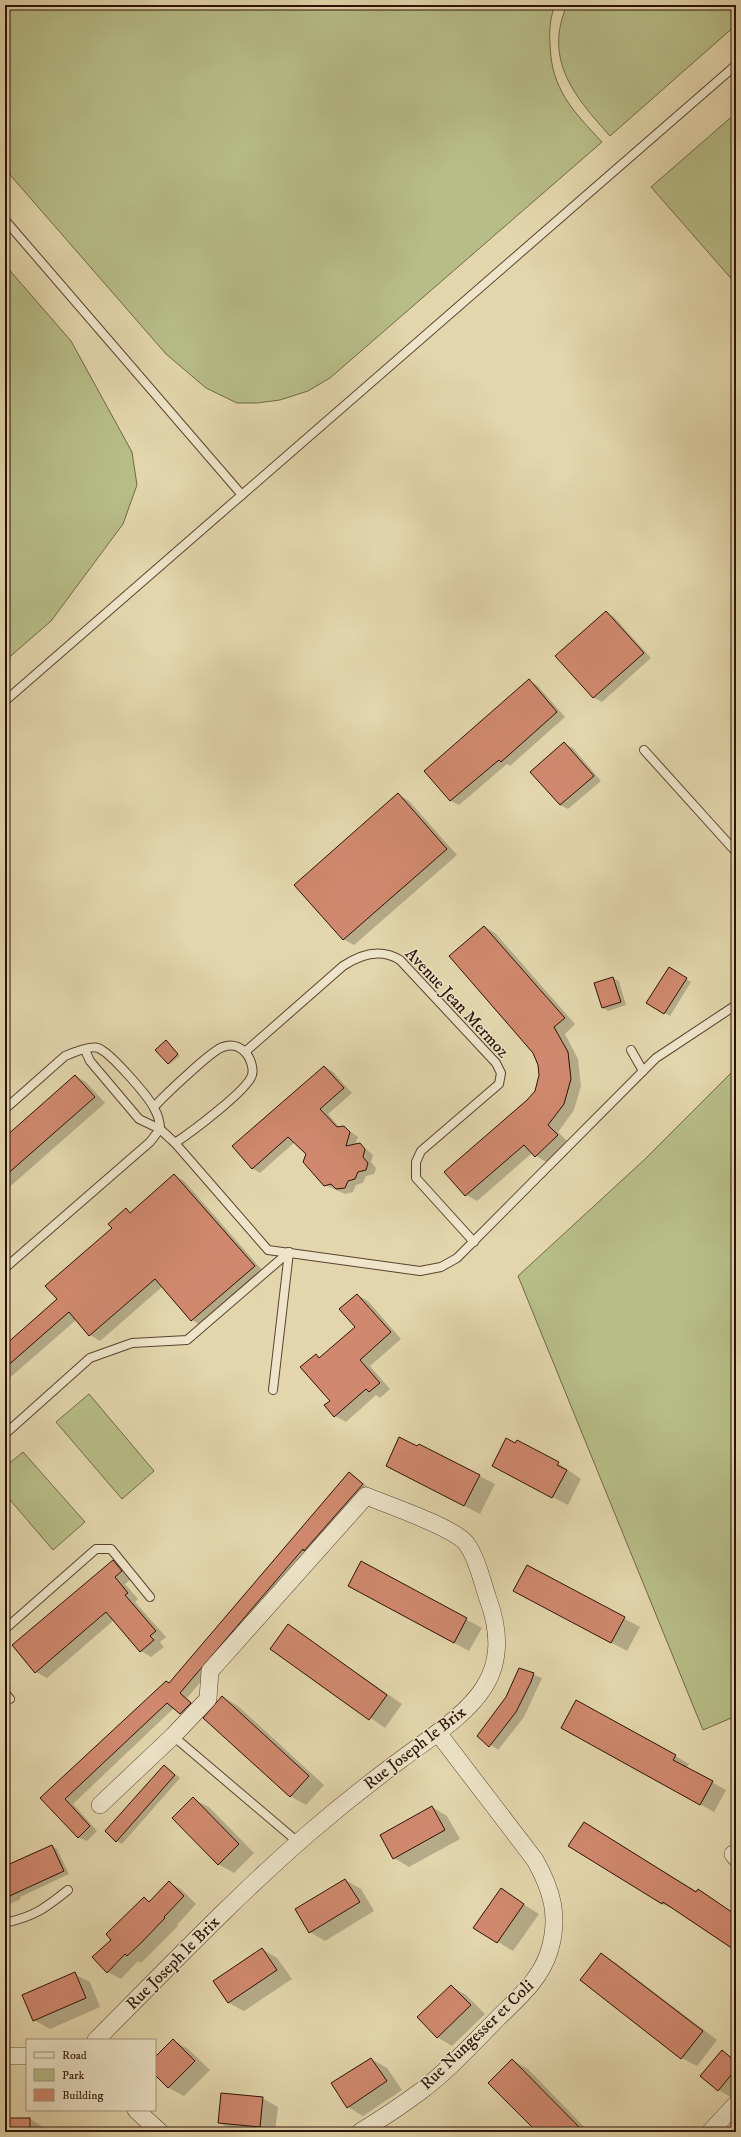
<svg xmlns="http://www.w3.org/2000/svg" width="741" height="2137" viewBox="0 0 741 2137" font-family="'IM FELL DW Pica',serif">
<rect width="100%" height="100%" fill="#e3d6ac"/>
<filter id="stains"><feTurbulence type="fractalNoise" baseFrequency=".005" numOctaves="4"/><feColorMatrix values="0 0 0 0 .2 0 0 0 0 .09 0 0 0 0 .02 0 0 0 .5 -.17"/></filter>
<radialGradient id="worn" r=".72"><stop offset=".6" stop-color="#630" stop-opacity="0"/><stop offset="1" stop-color="#630" stop-opacity=".3"/></radialGradient>
<g fill="#b7bd87" stroke="#726747">
<path d="M5,5H555C550,18 549,31 550,44C551,89 573,111 602,142L330,378L308,391L280,400L257,403H237L206,388L166,354L5,169Z"/>
<path d="M567,5H736V25L610,136C575,97 543,60 567,5Z"/>
<path d="M736,113V284L651,187Z"/>
<path d="M5,265L71,341L132,452L137,485L123,524L51,621L5,661Z"/>
<path d="M736,1068V1716L703,1730L518,1276L644,1160Z"/>
<path d="M89,1394L154,1471L122,1499L56,1422Z"/>
<path d="M23,1452L85,1522L53,1550L5,1494V1467Z"/>
</g>
<g fill="#0003">
<path d="M606,612L614,617L651,658L602,702L594,698L557,656Z"/>
<path d="M529,681L537,685L565,717L510,766L507,764L459,805L451,801L425,771Z"/>
<path d="M564,744L573,748L601,781L568,809L560,805Z"/>
<path d="M399,795L409,801L457,855L354,945L343,939Z"/>
<path d="M485,927L495,933L575,1024L565,1034L578,1059L581,1086L574,1110L558,1132L568,1142L546,1162L532,1153L477,1201L466,1195L446,1172L528,1101L536,1091L540,1075L539,1064Z"/>
<path d="M736,953V965L730,958Z"/>
<path d="M669,968L691,982L670,1016L647,1003Z"/>
<path d="M613,978L619,981L626,1005L608,1011L603,1008L595,984Z"/>
<path d="M166,1042L180,1056L170,1064L168,1063Z"/>
<path d="M325,1067L333,1072L352,1093L328,1114L340,1128L344,1127L358,1137L355,1145L360,1144L373,1155L371,1162L376,1168L374,1174L366,1176L363,1183L356,1185L353,1192L345,1194L325,1185L307,1154L295,1142L260,1173L252,1168Z"/>
<path d="M75,1076L86,1082L105,1103L5,1191V1138Z"/>
<path d="M174,1175L184,1181L264,1272L202,1326L192,1320L162,1287L100,1341L90,1335L76,1320L5,1382V1346L59,1299L126,1210L131,1213Z"/>
<path d="M357,1295L368,1301L401,1339L370,1366L390,1389L380,1398L376,1395L346,1422L335,1416L316,1355L320,1358L356,1327Z"/>
<path d="M419,1445L495,1484L480,1514L402,1474Z"/>
<path d="M558,1463L581,1479L568,1505L508,1474Z"/>
<path d="M350,1473L368,1487V1492L311,1553L187,1698L198,1708L188,1718L174,1708L73,1804L97,1831L87,1841L78,1837L41,1798L169,1684Z"/>
<path d="M113,1561L123,1567L132,1578L125,1584L138,1599L135,1602L166,1637L160,1642L164,1647L151,1657L141,1651L114,1620L47,1678L36,1672Z"/>
<path d="M361,1563L482,1628L469,1651L349,1586Z"/>
<path d="M527,1566L640,1627L627,1651L529,1599Z"/>
<path d="M289,1626L402,1704L385,1728L272,1649Z"/>
<path d="M520,1669L542,1678L524,1717L498,1750L478,1736L507,1698Z"/>
<path d="M222,1697L238,1706L324,1785L306,1805L290,1796Z"/>
<path d="M576,1735L675,1756L689,1764L686,1768L726,1790L714,1812Z"/>
<path d="M165,1766L180,1778L122,1844L117,1841Z"/>
<path d="M193,1799L209,1807L254,1853L234,1873L218,1864Z"/>
<path d="M432,1807L447,1816L460,1839L409,1867L394,1858Z"/>
<path d="M599,1832L736,1915V1950L678,1911L662,1904Z"/>
<path d="M52,1846L57,1849L69,1874L20,1897L21,1899L5,1906V1872Z"/>
<path d="M345,1880L361,1889L374,1911L325,1941L310,1932Z"/>
<path d="M169,1882L182,1890L196,1904L177,1925L178,1926L141,1963L138,1961L121,1979L108,1972L113,1941L144,1898L151,1902Z"/>
<path d="M501,1890L539,1914L513,1951L475,1928Z"/>
<path d="M262,1949L277,1958L292,1979L244,2011L229,2003L214,1981Z"/>
<path d="M601,1954L616,1963L717,2040L697,2066L682,2058Z"/>
<path d="M74,1974L90,1982L100,2007L50,2029L34,2020Z"/>
<path d="M451,1986L466,1995L485,2014L452,2046L437,2037Z"/>
<path d="M173,2040L188,2049L210,2070L184,2096L169,2088L155,2074V2058Z"/>
<path d="M722,2052L736,2060V2097L734,2099L719,2090L702,2076Z"/>
<path d="M371,2059L387,2068L402,2090L363,2116L348,2107Z"/>
<path d="M512,2060L528,2069L589,2132H538Z"/>
<path d="M262,2098L278,2107L275,2132L235,2131L219,2123Z"/>
<path d="M5,2119H30L45,2128V2132H5Z"/>
</g>
<g fill="#d0896e" stroke="#2d1107">
<path d="M606,611L644,653L593,698L555,656Z"/>
<path d="M529,679L557,712L501,762L499,760L450,801L424,771Z"/>
<path d="M564,742L594,776L560,805L530,772Z"/>
<path d="M398,793L447,849L343,940L294,885Z"/>
<path d="M484,926L565,1018L554,1027L568,1052L571,1079L564,1104L548,1125L558,1135L535,1157L524,1145L465,1196L444,1172L527,1100L535,1091L539,1075L538,1065L533,1053L449,956Z"/>
<path d="M669,967L687,978L664,1014L646,1003Z"/>
<path d="M613,977L621,1002L602,1008L594,983Z"/>
<path d="M166,1040L178,1054L168,1064L155,1050Z"/>
<path d="M324,1066L344,1088L320,1109L337,1127L344,1126L350,1132L346,1146L360,1143L365,1149L363,1157L368,1163L366,1170L358,1172L355,1179L348,1181L345,1188L336,1189L331,1184L324,1186L303,1162L306,1154L288,1137L252,1169L232,1146Z"/>
<path d="M75,1075L95,1097L5,1176V1137Z"/>
<path d="M174,1174L255,1266L191,1321L155,1279L89,1336L69,1312L5,1368V1345L57,1299L45,1286L112,1228L108,1224L126,1208L130,1213Z"/>
<path d="M357,1294L391,1332L360,1360L380,1383L369,1392L366,1389L334,1417L324,1405L330,1401L300,1367L316,1354L319,1358L355,1327L339,1309Z"/>
<path d="M399,1437L417,1446L419,1444L480,1475L464,1506L386,1466Z"/>
<path d="M506,1438L515,1443L517,1440L559,1462L557,1465L567,1470L552,1498L492,1466Z"/>
<path d="M349,1472L363,1484L304,1551L303,1549L180,1693L191,1703L180,1714L167,1703L65,1799L90,1826L78,1838L40,1798L166,1681L169,1683Z"/>
<path d="M113,1560L122,1571L115,1577L128,1593L125,1595L156,1631L150,1636L154,1640L140,1652L106,1612L35,1673L12,1645Z"/>
<path d="M361,1561L467,1618L454,1643L348,1586Z"/>
<path d="M527,1565L625,1617L611,1643L513,1591Z"/>
<path d="M288,1624L387,1695L369,1720L270,1649Z"/>
<path d="M519,1668L534,1673L531,1682L516,1712L489,1747L477,1736L506,1697Z"/>
<path d="M222,1696L309,1776L290,1797L203,1718Z"/>
<path d="M576,1700L676,1755L673,1760L713,1781L700,1805L561,1728Z"/>
<path d="M164,1765L175,1775L116,1842L105,1831Z"/>
<path d="M193,1797L239,1844L218,1865L172,1818Z"/>
<path d="M432,1806L445,1830L393,1859L380,1835Z"/>
<path d="M584,1822L696,1892L698,1889L736,1915V1951L663,1902L662,1904L568,1846Z"/>
<path d="M52,1845L64,1871L5,1898V1866Z"/>
<path d="M345,1879L360,1902L309,1933L295,1909Z"/>
<path d="M169,1881L184,1896L164,1917L165,1918L140,1944L127,1956L125,1954L107,1973L92,1957L111,1940L106,1934L144,1897L149,1902Z"/>
<path d="M501,1888L524,1904L497,1943L473,1928Z"/>
<path d="M262,1948L277,1970L228,2003L213,1981Z"/>
<path d="M601,1953L703,2031L681,2059L580,1980Z"/>
<path d="M75,1972L86,1998L33,2021L22,1995Z"/>
<path d="M451,1985L471,2005L437,2038L417,2017Z"/>
<path d="M173,2039L195,2061L168,2088L155,2075V2057Z"/>
<path d="M722,2050L736,2062V2069L718,2091L700,2076Z"/>
<path d="M371,2058L387,2081L347,2108L331,2083Z"/>
<path d="M512,2059L584,2132H537L488,2083Z"/>
<path d="M221,2093L263,2097L260,2127L218,2123Z"/>
<rect x="5" y="2118" width="25" height="14"/>
</g>
<g fill="none" stroke-linecap="round" stroke-linejoin="round">
<defs>
<g id="service">
<path d="M5,220L242,495"/>
<path d="M5,701L736,65"/>
<path d="M644,750L736,852"/>
<path d="M85,1050L90,1061L139,1119L160,1129L175,1143L268,1250L420,1271L441,1267L457,1258L656,1058L736,1005"/>
<path d="M631,1050L643,1071"/>
<path d="M245,1052L343,966C361,954 381,948 400,960L496,1063L501,1073L499,1084L421,1151L416,1162V1178L474,1242"/>
<path d="M154,1107C163,1097 213,1049 223,1047C231,1044 239,1046 245,1052C250,1057 254,1068 252,1075C248,1090 190,1133 175,1143"/>
<path d="M5,1109L65,1056C72,1053 91,1045 98,1048C110,1052 148,1096 154,1108C158,1115 160,1121 160,1129L150,1142L5,1268"/>
<path d="M273,1390L289,1252"/>
<path d="M5,1434L90,1358L132,1343L187,1340L289,1252"/>
<path d="M5,1629L96,1549H111L150,1597"/>
<path d="M5,1693L10,1699"/>
<path d="M173,1736L299,1843"/>
<path d="M5,1923C35,1916 44,1909 68,1890"/>
</g>
<g id="minor">
<path d="M733,1854L736,1858"/>
<path d="M96,2040C166,1970 234,1898 309,1833C338,1808 368,1784 399,1761C459,1716 520,1686 488,1599C482,1581 477,1558 466,1543C453,1527 388,1505 366,1496L210,1671L208,1699L173,1736L100,1805"/>
<path d="M5,2056H27"/>
<path d="M136,2110L160,2132"/>
<path d="M360,2132C381,2119 401,2106 421,2091C449,2070 473,2043 498,2018C518,1998 540,1980 549,1952C560,1917 552,1890 535,1860L438,1733"/>
<path d="M710,2132L736,2104"/>
</g>
</defs>
<use href="#service" stroke="#5a4230" stroke-width="10"/>
<use href="#minor" stroke="#5a4230" stroke-width="18"/>
<use href="#service" stroke="#ede4c9" stroke-width="8"/>
<use href="#minor" stroke="#ede4c9" stroke-width="17"/>
</g>
<g text-anchor="middle" dominant-baseline="central" stroke-width="3" stroke-linejoin="round" paint-order="stroke">
<g font-size="17" fill="#2d1107" stroke="#ede4c9">
<text transform="translate(457 1003) rotate(47)">Avenue Jean Mermoz</text>
<text transform="translate(415 1748) rotate(-38)">Rue Joseph le Brix</text>
<text transform="translate(173 1963) rotate(-45)">Rue Joseph le Brix</text>
<text transform="translate(477 2035) rotate(-44)">Rue Nungesser et Coli</text>
</g>
</g>
<rect width="741" height="2137" fill="none" stroke="#e3d6ac" stroke-width="20"/>
<rect x="6" y="6" width="729" height="2125" fill="none" stroke="#2d1107" stroke-width="2"/>
<rect x="10" y="10" width="721" height="2117" fill="none" stroke="#2d1107"/>
<rect x="26" y="2039" width="130" height="72" fill="#ede4c9" stroke="#a0907b"/>
<rect x="34" y="2052" width="20" height="6" fill="#ede4c9" stroke="#a0907b"/>
<text x="62" y="2059" font-size="12" fill="#2d1107">Road</text>
<rect x="34" y="2069" width="20" height="12" fill="#b7bd87" stroke="#a0907b"/>
<text x="62" y="2079" font-size="12" fill="#2d1107">Park</text>
<rect x="34" y="2089" width="20" height="12" fill="#d0896e" stroke="#a0907b"/>
<text x="62" y="2099" font-size="12" fill="#2d1107">Building</text>
<rect width="100%" height="100%" filter="url(#stains)"/>
<rect width="100%" height="100%" fill="url(#worn)"/>
</svg>
